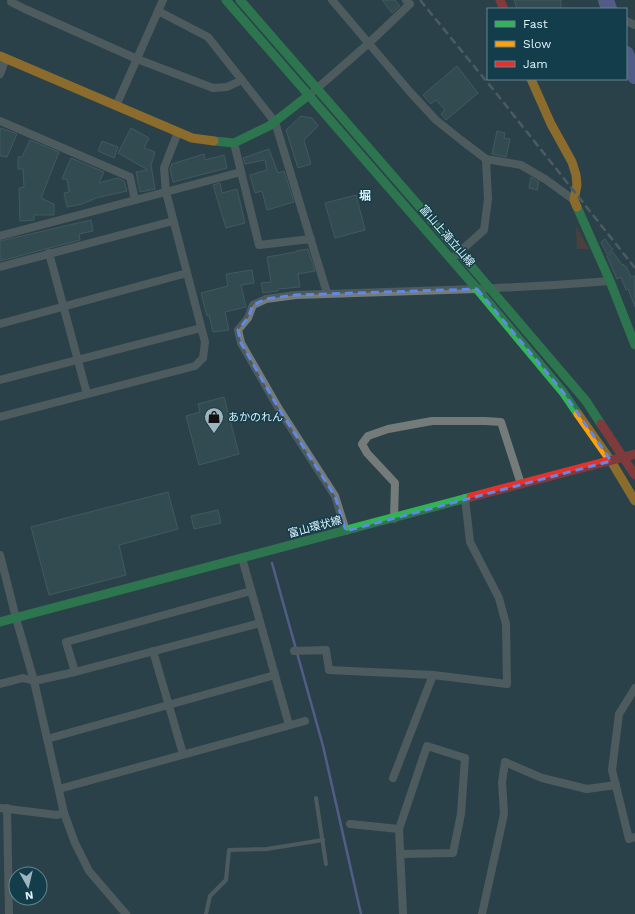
<svg xmlns="http://www.w3.org/2000/svg" width="635" height="914" viewBox="0 0 635 914" font-family="'Work Sans','Noto Sans JP',sans-serif">
<rect width="100%" height="100%" fill="#2b4249"/>
<path fill="#6c412f" d="M576,226L589,249H577Z"/>
<g fill="none" stroke-linecap="round" stroke-linejoin="round">
<path stroke="#7f7fd1" stroke-width="2.5" d="M272,563L323,746L361,914"/>
<g stroke="#7f7fd1" stroke-width="16">
<path d="M606,0L609,9"/>
<path d="M626,54L635,76"/>
</g>
</g>
<g fill="#3b575c" stroke="#5f7377">
<path d="M382,0H395L400,6L392,13Z"/>
<path d="M514,0H561V9H517Z"/>
<path d="M457,66L478,93L446,120L441,114L445,110L436,100L431,104L423,95Z"/>
<path d="M301,116L312,118L318,126L304,140L311,164L298,168L286,130Z"/>
<path d="M1,128L17,134L7,157L0,156V130Z"/>
<path d="M131,128L149,138L144,148L155,152L151,165L155,189L140,192L136,172L148,170L118,153Z"/>
<path d="M497,131L505,133L504,138L510,139L506,157L492,154Z"/>
<path d="M30,140L59,152L41,198L54,204V215H34V220L20,221L19,188L24,187L23,169H18V157H22Z"/>
<path d="M102,141L118,147L114,158L98,151Z"/>
<path d="M269,149L278,173L284,171L294,202L267,210L262,191L255,193L250,175L267,170L265,160L245,164L243,158Z"/>
<path d="M204,154L205,160L224,155L227,168L173,182L170,169L172,164Z"/>
<path d="M71,158L104,172L99,183L118,178L124,181L127,191L96,198L82,204L67,207L64,193L69,192L67,179H62Z"/>
<path d="M531,177L539,182L537,190L529,188Z"/>
<path d="M220,183L222,193L237,189L245,223L226,228L213,185Z"/>
<path d="M356,195L365,230L335,238L325,203Z"/>
<path d="M91,220L93,231L79,234L80,240L0,261V241Z"/>
<path d="M605,239L613,250L607,254L601,242Z"/>
<path d="M308,249L315,271L298,274L300,287L278,289V291L263,293L261,283L271,282L267,257L296,252V251Z"/>
<path d="M613,252L622,265L623,264L624,266H626L631,277L635,276V307L628,289L626,290L621,277L617,279L607,256Z"/>
<path d="M252,270L254,283L241,285L246,307L225,312L229,330L213,332L209,315L207,316L201,293L228,286L226,274Z"/>
<path d="M224,397L239,454L199,465L186,416L200,412L198,404Z"/>
<path d="M168,492L178,529L119,545L126,575L49,595L31,527Z"/>
<path d="M218,510L221,523L194,529L191,516Z"/>
</g>
<g fill="none" stroke-linecap="round" stroke-linejoin="round">
<g stroke="#757b79" stroke-width="4">
<path d="M316,798L326,864"/>
<path d="M206,914L210,896L226,880L229,850L267,849L323,840"/>
</g>
<g stroke="#757b79" stroke-width="8">
<path d="M11,0V2L25,9L137,59L213,88L227,87L242,80"/>
<path d="M332,0L410,92L436,120L461,140L486,159L521,165L545,179L574,200"/>
<path d="M158,11L208,37L275,122L327,293"/>
<path d="M626,21L635,25"/>
<path d="M0,74L6,58"/>
<path d="M314,91L369,43L410,4L406,0"/>
<path d="M116,106L163,0"/>
<path d="M0,121L130,177L135,200"/>
<path d="M234,143L259,245L311,239"/>
<path d="M0,236L241,172"/>
<path d="M49,253L87,394"/>
<path d="M456,255L484,230L488,199L486,159"/>
<path d="M0,267L173,221"/>
<path d="M0,324L187,273"/>
<path d="M0,380L201,328"/>
<path d="M0,417L195,366L203,358L205,342L166,192L164,168L178,132"/>
<path d="M394,519L395,483L367,453L362,444L368,436L388,429L432,421H485L501,422L521,484"/>
<path d="M346,531L335,496L279,409L241,343L238,330L248,318L253,305L266,299L296,295L477,289L555,285L610,281"/>
<path d="M0,555L16,618L34,681L64,813L75,843L89,871L126,914"/>
<path d="M242,558L289,725"/>
<path d="M153,651L183,754"/>
<path d="M294,651L326,650L329,670L433,675L507,684L506,624L499,598L470,542L465,498"/>
<path d="M75,672L66,642L251,591"/>
<path d="M0,684L23,678L34,681L75,672L260,623"/>
<path d="M635,688L619,714L612,770L629,839L635,837"/>
<path d="M47,739L275,675"/>
<path d="M393,778L433,675"/>
<path d="M59,789L305,721"/>
<path d="M0,808L57,815L64,813"/>
<path d="M7,808L9,914"/>
<path d="M350,824L399,829"/>
<path d="M400,854L453,853L461,814L465,758L427,746L399,829L403,914"/>
<path d="M482,914L504,814L502,782L505,762L542,778L587,789L616,785"/>
</g>
<g stroke="#30b455" stroke-width="9">
<path d="M226,0L477,289L563,392L578,414"/>
<path d="M240,0L459,252L586,401L601,424"/>
<path d="M214,141L234,143L269,126L309,95"/>
<path d="M577,207L610,281L635,345"/>
<path d="M0,622L471,497"/>
</g>
<g stroke="#ff9f0a" stroke-width="9">
<path d="M0,56L192,138L214,141"/>
<path d="M531,79L551,124L572,162L576,175L577,185L574,200L577,207"/>
<path d="M578,414L611,461L635,501"/>
</g>
<g stroke="#e5322d" stroke-width="9">
<path d="M500,0L504,9"/>
<path d="M601,424L635,475"/>
<path d="M471,497L635,454"/>
</g>
<path stroke="#717b7d" stroke-width="2.5" stroke-dasharray="8 4" stroke-linecap="butt" d="M420,0L496,93L635,268"/>
</g>
<path d="M0 0H635V914H0ZM477,289L563,392L611,461L346,531L335,496L279,409L241,343L238,330L248,318L253,305L266,299L296,295Z" fill="#2b4249" fill-opacity=".55" fill-rule="evenodd"/>
<path fill="none" stroke="#6088e4" stroke-width="3" stroke-dasharray="8 5" stroke-linejoin="round" d="M477,289L563,392L611,461L346,531L335,496L279,409L241,343L238,330L248,318L253,305L266,299L296,295Z"/>
<defs>
<symbol id="shop-pin" viewBox="-11 -11 22 30"><path d="M0 17L-7.5 6A9.5 9.5 0 1 1 7.5 6Z" fill="#9fb5bd" stroke="#133d4b"/><path d="M-5-2.5h2.3a2.7 3.5 0 0 1 5.4 0H5L5.5 6h-11ZM-1.5-2.5h3a1.5 2.3 0 0 0-3 0Z" fill="#111"/></symbol>
</defs>
<g fill-rule="evenodd">
<use href="#shop-pin" x="203" y="406" width="22" height="30"/>
</g>
<g text-anchor="middle" dominant-baseline="central" stroke-width="3" stroke-linejoin="round" paint-order="stroke">
<g font-size="11" fill="#ddf3fb" stroke="#133d4b">
<text transform="translate(447 236) rotate(49)">富山上滝立山線</text>
<text transform="translate(315 527) rotate(-15)">富山環状線</text>
</g>
<g font-size="11" fill="#ddf3fb" stroke="#133d4b" text-anchor="start">
<text x="228" y="417">あかのれん</text>
</g>
<g font-size="12" font-weight="bold" fill="#ddf3fb" stroke="#133d4b">
<text x="365" y="196">堀</text>
</g>
</g>
<rect x="487" y="8" width="140" height="72" fill="#133d4b" stroke="#648691"/>
<rect x="495" y="21" width="20" height="6" fill="#30b455" stroke="#648691"/>
<text x="523" y="28" font-size="12" fill="#ddf3fb">Fast</text>
<rect x="495" y="41" width="20" height="6" fill="#ff9f0a" stroke="#648691"/>
<text x="523" y="48" font-size="12" fill="#ddf3fb">Slow</text>
<rect x="495" y="61" width="20" height="6" fill="#e5322d" stroke="#648691"/>
<text x="523" y="68" font-size="12" fill="#ddf3fb">Jam</text>
<g transform="translate(28 886) rotate(172)"><circle r="19" fill="#133d4b" stroke="#648691"/>
<path d="M0-3L7 15L0 10L-7 15Z" fill="#9fb5bd"/>
<text y="-6" font-size="11" font-weight="bold" text-anchor="middle" fill="#ddf3fb">N</text>
</g>
</svg>
